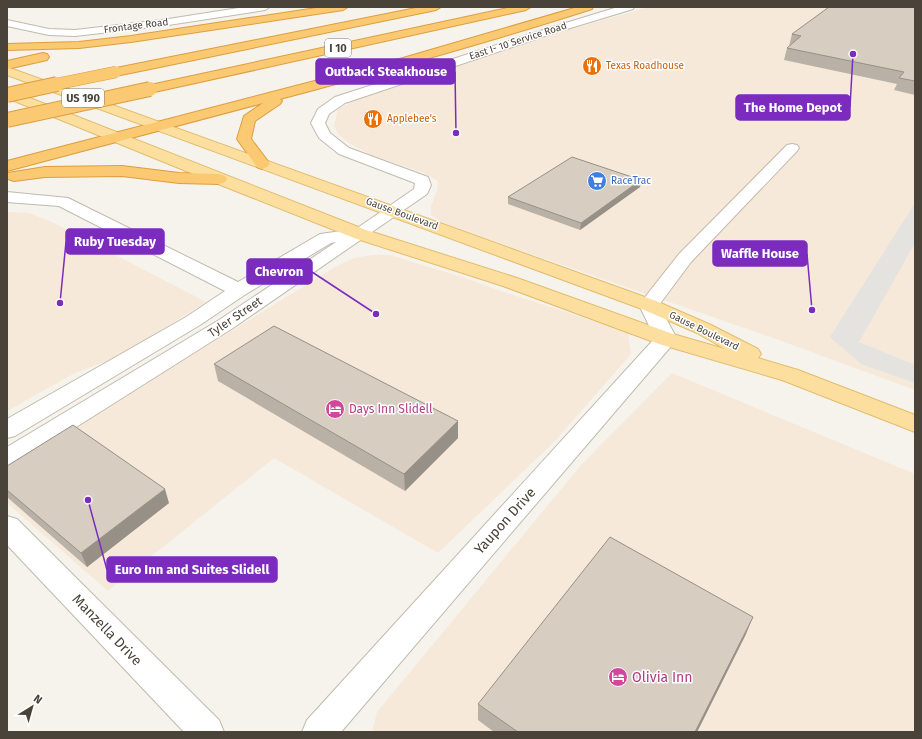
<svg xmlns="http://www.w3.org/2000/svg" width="922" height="739" viewBox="0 0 922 739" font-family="'Fira Sans',sans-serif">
<rect width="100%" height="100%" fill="#f6f3ec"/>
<g fill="#f6e9d9">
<path d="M649,7H915V390L776,339L444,224L431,215V206L437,191L438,181L422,172L369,154L349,143L338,134L334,126L338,109L362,97L568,30Z"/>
<path d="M7,212L29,213L52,222L206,302L119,356L73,374L7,411Z"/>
<path d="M372,255H390L462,277L498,290L628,332L631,354L555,441L438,553L274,458L108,591L7,503V469L335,267L354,258Z"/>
<path d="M672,373L915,474V732H372L377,712L582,464Z"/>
</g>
<path fill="#e5e3e0" d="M915,203V243L859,342L915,365V383L861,364L830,337Z"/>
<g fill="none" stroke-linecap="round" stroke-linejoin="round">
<defs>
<g id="minor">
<path d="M245,7H270L265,10L162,26L75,36L49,35L7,26V20L49,29L75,30L162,20Z"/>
<path d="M618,7H634L633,9L554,33L345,103L329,114L325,123L330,133L349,148L428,177L431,185L427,194L233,328L16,465L7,468V447L219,320L336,242L331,243L246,294L200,325L15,436L7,438V419L186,317L225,291L59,206L7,202V192L68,198L238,282L320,234L349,230L353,231L414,189L415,183L339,154L319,138L311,123L318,109L335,97L546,29Z"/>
<path d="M792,144L797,145L799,148L797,151L691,262L659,305L677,339L673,344L341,732H302L307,720L655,338L639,305L642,301L679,254L787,145Z"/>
<path d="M7,516L17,519L219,720L224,732H184L7,545Z"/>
</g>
<path id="major" d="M7,67L656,301L711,325L758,349L761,354L758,358L798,370L915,415V432L782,380L659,344L503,286L354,238L213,182L7,98V89L366,230L517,278L673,334L725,349L697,333L642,309L7,75Z"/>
<g id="highway">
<path d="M323,7H348L343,10L131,42L79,48L7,50V44L79,42L131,36Z"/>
<path d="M421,7H441L436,10L116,76L112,75L110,72L112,69L116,68Z"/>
<path d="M512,7H531L526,10L150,93L145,92L144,89L145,86L150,85Z"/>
<path d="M578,7H593L592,9C489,42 385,71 280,99L282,101L280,104L255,121L251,139L270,164L267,167L262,169L257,167L237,139L244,116L263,103L7,171V161L403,58Z"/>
<path d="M43,53L47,54L49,57L47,60L7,69V61Z"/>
<path d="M122,166L179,173L219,174L225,176L227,179L225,182L219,184L179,183L122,176L45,177L14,181L8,179L7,177L8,173L45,167Z"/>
</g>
</defs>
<use href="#minor" stroke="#c1baae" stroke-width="2"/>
<use href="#major" stroke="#e3bc6d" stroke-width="2"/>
<use href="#highway" stroke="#dc9e40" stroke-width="2"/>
<use href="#minor" fill="#fff" fill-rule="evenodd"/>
<use href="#major" fill="#fcdf9e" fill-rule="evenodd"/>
<use href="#highway" fill="#fbc972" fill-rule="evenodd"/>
<defs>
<path id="highway-bridge-far1" d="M52,85L116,72"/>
<g id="highway-bridge">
<path d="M7,95L57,84"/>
<path d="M7,120L150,89"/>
</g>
</defs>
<use href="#highway-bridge-far1" stroke="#dc9e40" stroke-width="12" stroke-linecap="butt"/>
<use href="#highway-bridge" stroke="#dc9e40" stroke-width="16" stroke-linecap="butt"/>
<use href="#highway-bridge-far1" stroke="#fbc972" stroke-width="11"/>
<use href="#highway-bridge" stroke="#fbc972" stroke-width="14"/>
</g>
<g fill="#b9b1a6">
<path d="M915,7V95L894,90L897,84L784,60L787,48L789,46L792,34Z"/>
<path d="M641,180L640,187L580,230L508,204V197Z"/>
<path d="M214,364L458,438L405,491L218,381Z"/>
<path d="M7,466L169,503L87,567L7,497Z"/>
<path d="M746,634L697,732H494L478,720V704Z"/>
</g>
<g fill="#969087">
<path d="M641,180L640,187L580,230L581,223Z"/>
<path d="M458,421V438L405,491L404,474Z"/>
<path d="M165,489L169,503L87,567L81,553Z"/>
<path d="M753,617L746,634L697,732H695Z"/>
</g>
<g fill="#d7cec1" stroke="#969087">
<path d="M829,7H915V81L899,78L904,72L787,48L801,36L792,34Z"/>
<path d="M572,157L641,180L581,223L508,197Z"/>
<path d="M274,326L458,421L404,474L214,364Z"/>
<path d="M73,425L165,489L81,553L7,490V466Z"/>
<path d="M610,537L753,617L695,732H518L478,704Z"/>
</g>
<defs>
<symbol id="restaurant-disc" viewBox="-11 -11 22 22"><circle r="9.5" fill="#e8710a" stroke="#fff"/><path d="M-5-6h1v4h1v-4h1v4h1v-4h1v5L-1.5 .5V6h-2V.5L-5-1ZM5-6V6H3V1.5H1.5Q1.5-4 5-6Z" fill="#fff"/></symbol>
<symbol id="supermarket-disc" viewBox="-11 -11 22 22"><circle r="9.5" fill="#3f7fe0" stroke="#fff"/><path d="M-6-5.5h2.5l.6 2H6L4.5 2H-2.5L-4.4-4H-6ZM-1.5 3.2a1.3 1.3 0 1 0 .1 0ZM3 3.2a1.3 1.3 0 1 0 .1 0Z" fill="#fff"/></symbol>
<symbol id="hotel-disc" viewBox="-11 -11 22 22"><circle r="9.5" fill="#d1479c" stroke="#fff"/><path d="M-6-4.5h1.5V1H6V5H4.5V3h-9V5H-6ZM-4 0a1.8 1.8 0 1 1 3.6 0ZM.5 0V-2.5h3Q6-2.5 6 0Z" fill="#fff"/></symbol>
</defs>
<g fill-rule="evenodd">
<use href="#restaurant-disc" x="581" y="55" width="22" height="22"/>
<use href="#restaurant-disc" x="362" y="108" width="22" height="22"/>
<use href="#supermarket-disc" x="586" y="170" width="22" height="22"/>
<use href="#hotel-disc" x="324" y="398" width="22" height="22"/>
<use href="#hotel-disc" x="607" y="666" width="22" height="22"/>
</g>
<g text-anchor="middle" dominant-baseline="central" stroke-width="3" stroke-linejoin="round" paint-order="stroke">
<g font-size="10" fill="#4a4339" stroke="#fff">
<text transform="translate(136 26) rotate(-7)">Frontage Road</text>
<text transform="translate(518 41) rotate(-18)">East I- 10 Service Road</text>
<text transform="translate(402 214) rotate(20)">Gause Boulevard</text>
<text transform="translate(704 331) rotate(26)">Gause Boulevard</text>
</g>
<g font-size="10" fill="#c56008" stroke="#fff" text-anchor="start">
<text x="606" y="66">Texas Roadhouse</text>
<text x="387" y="119">Applebee's</text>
</g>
<g font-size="10" fill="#366cbe" stroke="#fff" text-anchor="start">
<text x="611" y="181">RaceTrac</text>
</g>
<g fill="#fff" stroke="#807b74" stroke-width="1">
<rect x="325" y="39" width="26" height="18" rx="3"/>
<rect x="62" y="89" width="42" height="18" rx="3"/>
</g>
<g font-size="11" font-weight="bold" fill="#4a4339">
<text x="338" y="48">I 10</text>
<text x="83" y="98">US 190</text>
</g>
<g font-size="12" fill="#4a4339" stroke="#fff">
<text transform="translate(235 317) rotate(-34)">Tyler Street</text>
</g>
<g font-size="12" fill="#b23c85" stroke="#fff" text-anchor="start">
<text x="349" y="409">Days Inn Slidell</text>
</g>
<g font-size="14" fill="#4a4339" stroke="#fff">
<text transform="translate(505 521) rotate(-48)">Yaupon Drive</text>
<text transform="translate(107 630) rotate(46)">Manzella Drive</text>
</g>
<g font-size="14" fill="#b23c85" stroke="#fff" text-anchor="start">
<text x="632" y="677">Olivia Inn</text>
</g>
</g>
<path fill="none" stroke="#7b2cbf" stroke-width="1.5" d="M456 133L455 72M853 54L850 107M60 303L66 242M812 310L807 254M376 314L312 272M88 500L107 570"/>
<g fill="#7b2cbf" stroke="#fff" stroke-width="1.5">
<circle cx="456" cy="133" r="4"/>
<circle cx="853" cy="54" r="4"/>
<circle cx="60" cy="303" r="4"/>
<circle cx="812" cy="310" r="4"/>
<circle cx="376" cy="314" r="4"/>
<circle cx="88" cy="500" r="4"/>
</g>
<g fill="#7b2cbf" stroke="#7b2cbf" stroke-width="1.5">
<rect x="316" y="59" width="139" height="25" rx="4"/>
<rect x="736" y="95" width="114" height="25" rx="4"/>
<rect x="66" y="229" width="98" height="25" rx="4"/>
<rect x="713" y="241" width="94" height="25" rx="4"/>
<rect x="247" y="259" width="65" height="25" rx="4"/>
<rect x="107" y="557" width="170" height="25" rx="4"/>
</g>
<g font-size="13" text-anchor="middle" font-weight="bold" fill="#fff">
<text x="386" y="76">Outback Steakhouse</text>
<text x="793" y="112">The Home Depot</text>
<text x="115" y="246">Ruby Tuesday</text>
<text x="760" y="258">Waffle House</text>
<text x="279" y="276">Chevron</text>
<text x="192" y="574">Euro Inn and Suites Slidell</text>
</g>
<rect width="922" height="739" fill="none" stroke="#4a4339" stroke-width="16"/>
<g transform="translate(32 707) rotate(37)" stroke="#ffffff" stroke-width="3" paint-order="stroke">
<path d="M0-3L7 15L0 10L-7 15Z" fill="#4a4339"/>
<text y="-6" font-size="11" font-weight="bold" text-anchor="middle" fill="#4a4339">N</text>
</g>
</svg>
